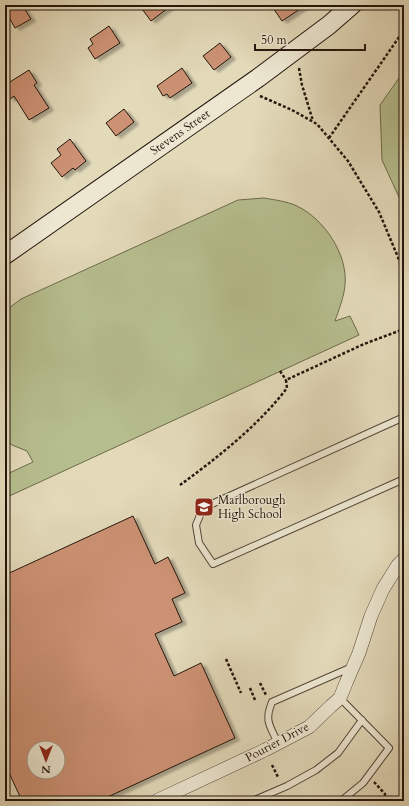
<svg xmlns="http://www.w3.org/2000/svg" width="409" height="806" viewBox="0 0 409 806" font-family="Cardo,serif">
<defs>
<filter id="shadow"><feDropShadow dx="4.5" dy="2.5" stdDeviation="1" flood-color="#0004"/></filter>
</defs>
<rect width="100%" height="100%" fill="#e3daba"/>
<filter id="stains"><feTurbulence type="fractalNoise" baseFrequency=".005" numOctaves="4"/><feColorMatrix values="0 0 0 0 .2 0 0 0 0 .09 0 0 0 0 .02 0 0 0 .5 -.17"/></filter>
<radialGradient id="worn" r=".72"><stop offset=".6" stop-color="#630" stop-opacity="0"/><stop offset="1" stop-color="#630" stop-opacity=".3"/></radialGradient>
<g fill="#b6be8e" stroke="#6c6a4d">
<path d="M404,71V208L382,160L380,105Z"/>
<path d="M264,198C275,200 286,201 297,206C324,219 348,254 345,285C344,297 339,309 335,321L350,316L359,335L5,498V475L33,462L27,451L12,445L5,438V311L21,299L238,200Z"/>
</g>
<g fill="#cd9275" stroke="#23150c" fill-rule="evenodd" filter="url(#shadow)">
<path d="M5,5H22L31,19L15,28L5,10Z"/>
<path d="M139,5H172L151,21Z"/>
<path d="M271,5H306L282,21Z"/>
<path d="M109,26L120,43L95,59L88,48L93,44L90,39Z"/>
<path d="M220,43L231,57L214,70L203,56Z"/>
<path d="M182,68L192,83L170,98L167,94L163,96L157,86Z"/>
<path d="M29,70L37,83L34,85L49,108L29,120L14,96L10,99L5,91V85Z"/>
<path d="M124,109L134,122L116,136L106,123Z"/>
<path d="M70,139L86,161L75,170L73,168L62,177L51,163L61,155L57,149Z"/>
<path d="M133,516L155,564L168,557L185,593L172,599L182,622L155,634L174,676L201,663L235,738L99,801H22L5,764V575ZM34,748H58V772H34Z"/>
</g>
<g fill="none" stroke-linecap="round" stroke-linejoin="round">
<defs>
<g id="lane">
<path d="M404,417L203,508L196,525L199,543L213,564L404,479"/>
<path d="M340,698L389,748L363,783L341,801"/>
<path d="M278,743C270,726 264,721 272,702L352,667"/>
<path d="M252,801L287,786L316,770L338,753L362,720"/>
</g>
<path id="street" d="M156,801L265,750L309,727L331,706L340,698L346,683L359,653L371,616L383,589L398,565L404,559"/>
<path id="secondary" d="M5,255L258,78L329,25L352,5"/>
</defs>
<use href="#lane" stroke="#534638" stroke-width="8"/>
<use href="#street" stroke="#534638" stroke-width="14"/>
<use href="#secondary" stroke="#23150c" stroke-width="20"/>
<g stroke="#23150c" stroke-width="2.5" stroke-dasharray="3 2" stroke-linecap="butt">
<path d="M299,68L302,85L313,121"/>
<path d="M260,96L292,110L317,124L348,161L379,212L400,262L404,290"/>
<path d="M329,138L404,30"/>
<path d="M280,371L286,380"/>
<path d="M180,485C217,458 259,425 287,388L286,380L364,344L404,329"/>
<path d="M226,659L241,693"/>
<path d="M260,683L266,695"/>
<path d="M250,688L255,700"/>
<path d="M272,765L278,777"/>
<path d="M374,782L385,794V801"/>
</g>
<use href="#lane" stroke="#ede7d2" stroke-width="6"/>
<use href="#street" stroke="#ede7d2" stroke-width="13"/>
<use href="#secondary" stroke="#ede7d2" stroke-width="18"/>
</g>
<defs>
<symbol id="school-square" viewBox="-11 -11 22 22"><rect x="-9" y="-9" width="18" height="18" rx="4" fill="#8f2418" stroke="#ede7d2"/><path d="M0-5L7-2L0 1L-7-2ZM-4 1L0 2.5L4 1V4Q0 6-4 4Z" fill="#fff"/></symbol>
</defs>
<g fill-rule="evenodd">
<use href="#school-square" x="193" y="496" width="22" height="22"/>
</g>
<g text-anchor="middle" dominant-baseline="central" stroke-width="3" stroke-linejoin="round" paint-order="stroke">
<g font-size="12" fill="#23150c" stroke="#ede7d2">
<text transform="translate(180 132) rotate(-35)">Stevens Street</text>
<text transform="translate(277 742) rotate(-28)">Pourier Drive</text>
</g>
<g font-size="12" fill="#23150c" stroke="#ede7d2" text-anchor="start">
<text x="218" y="500">Marlborough<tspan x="218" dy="14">High School</tspan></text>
</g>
</g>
<rect width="409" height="806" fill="none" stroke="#e3daba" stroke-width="20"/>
<rect x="6" y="6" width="397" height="794" fill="none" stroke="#23150c" stroke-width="2"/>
<rect x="10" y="10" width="389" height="786" fill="none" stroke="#23150c"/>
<g transform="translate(46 760) rotate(180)"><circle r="19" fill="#ede7d2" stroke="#9c9383"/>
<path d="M0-3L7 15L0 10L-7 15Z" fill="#8f2418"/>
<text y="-6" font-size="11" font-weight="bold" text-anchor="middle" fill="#23150c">N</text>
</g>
<path d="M255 44v6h110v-6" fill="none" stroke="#23150c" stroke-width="2"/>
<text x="261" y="44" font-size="12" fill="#23150c" stroke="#ede7d2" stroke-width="3" paint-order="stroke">50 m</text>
<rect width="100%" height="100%" filter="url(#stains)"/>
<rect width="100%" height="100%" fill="url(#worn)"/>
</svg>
